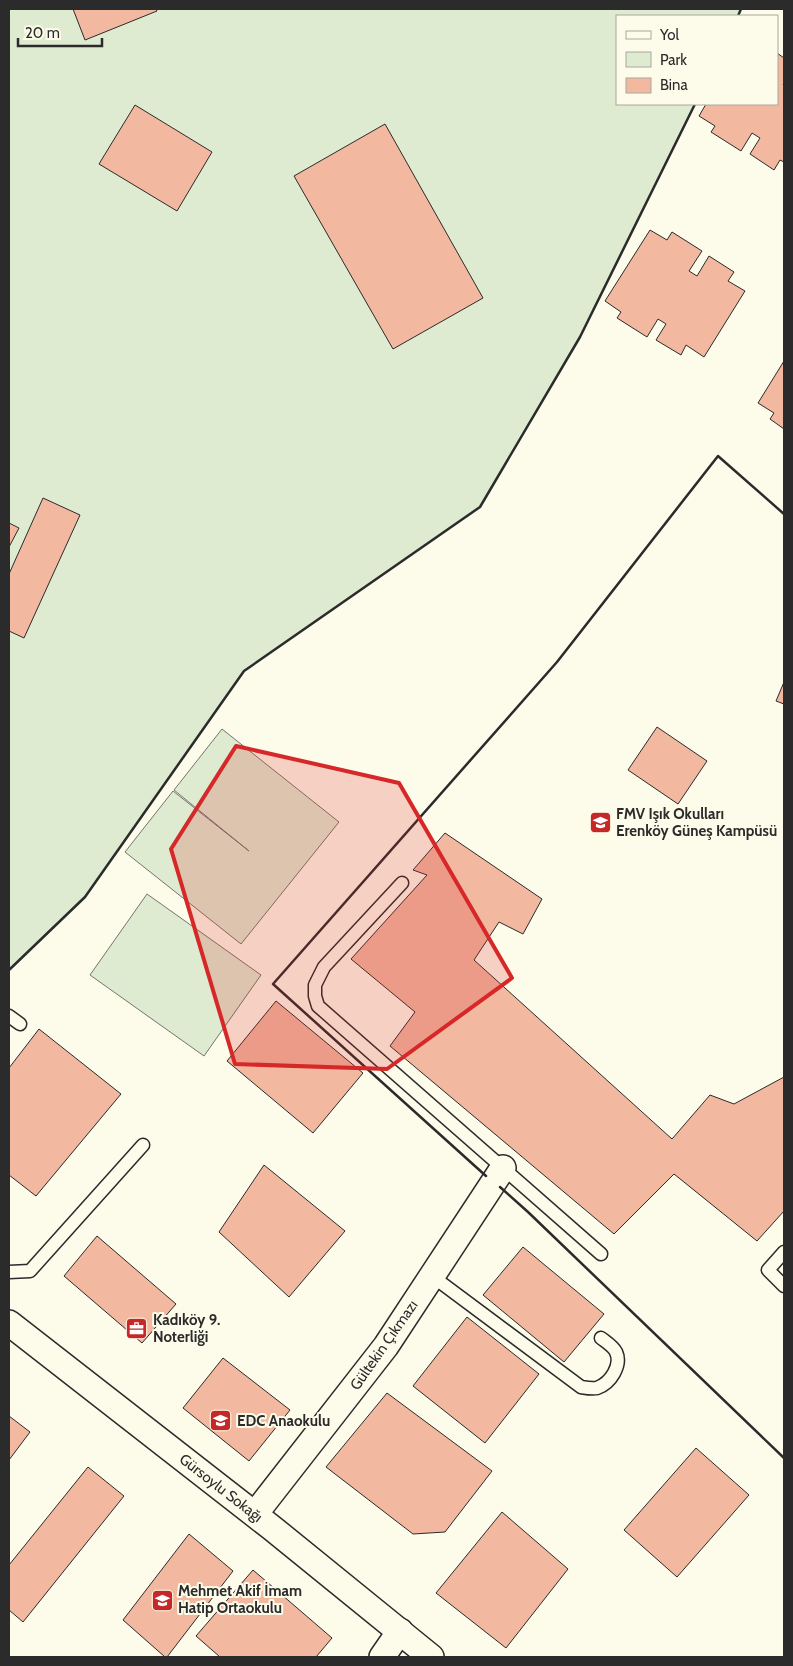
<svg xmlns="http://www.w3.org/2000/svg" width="793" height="1666" viewBox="0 0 793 1666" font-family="Cabin,sans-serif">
<rect width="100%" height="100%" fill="#fdfbea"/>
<g fill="#deebd1" stroke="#74746e">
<path d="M9,9H741L738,16H617V104H695L580,337L480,507L244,671L85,897L9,970Z"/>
<path d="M222,729L339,822L241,944L125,852L173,791L249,851L174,790Z"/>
<path d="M147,894L261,975L204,1056L90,975Z"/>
</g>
<g fill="#f2b8a0" stroke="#2b2b2b">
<path d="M73,9H156L157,11L85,40Z"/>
<path d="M777,53L784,58V83L783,85L784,86V162L780,160L774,170L750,154L760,138L752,133L741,151L711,132L715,126L699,116L706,104H777Z"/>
<path d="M135,105L212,152L177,211L99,164Z"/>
<path d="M385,124L483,298L393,349L294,176Z"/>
<path d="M650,230L667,240L672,232L702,251L689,271L697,276L709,256L734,272L728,281L745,291L704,357L686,345L681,355L656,340L666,324L658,319L647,337L617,318L621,312L605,301Z"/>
<path d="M784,361V429L770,419L774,413L758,403Z"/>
<path d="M43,498L80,515L24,638L9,631V574Z"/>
<path d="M9,523L19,528L9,547Z"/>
<path d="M784,682V704L776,701Z"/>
<path d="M657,727L707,761L678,804L628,770Z"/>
<path d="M445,833L542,899L523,934L499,922L474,960L672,1139L710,1095L734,1104L784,1077V1211L757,1241L674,1174L614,1234L390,1046L415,1012L351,959L427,875L413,870Z"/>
<path d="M276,1001L363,1073L313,1133L227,1061Z"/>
<path d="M39,1029L121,1094L36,1196L9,1175V1068Z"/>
<path d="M264,1165L345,1231L289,1297L219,1232Z"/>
<path d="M97,1236L176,1304L142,1343L64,1276Z"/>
<path d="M523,1247L604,1314L564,1362L483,1295Z"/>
<path d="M467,1317L539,1374L485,1443L413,1386Z"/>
<path d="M223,1358L290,1410L249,1461L183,1408Z"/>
<path d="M387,1393L492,1471L445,1532L413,1534L326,1467Z"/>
<path d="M9,1416L30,1432L9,1460Z"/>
<path d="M696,1448L749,1495L677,1577L624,1530Z"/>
<path d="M88,1467L124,1496L23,1622L9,1610V1565Z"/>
<path d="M502,1512L568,1569L506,1648L436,1593Z"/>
<path d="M189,1534L233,1571L167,1657H165L123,1620Z"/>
<path d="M253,1570L332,1638L316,1657H220L196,1636Z"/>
</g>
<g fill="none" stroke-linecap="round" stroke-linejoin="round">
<defs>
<g id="lane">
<path d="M402,883L324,967L315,985V996L318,1006L601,1254"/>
<path d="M9,1016L20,1024"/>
<path d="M784,1252L768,1270L784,1286"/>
<path d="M9,1272L30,1271L143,1145"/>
<path d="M432,1276L581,1387C587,1388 592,1389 597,1388C611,1383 622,1365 616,1352C613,1346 606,1342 601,1338"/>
</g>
<g id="street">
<path d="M9,1323L272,1528L431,1657"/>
<path d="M255,1514L386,1346L503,1168"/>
<path d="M382,1657L400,1631"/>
</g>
</defs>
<use href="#lane" stroke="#2b2b2b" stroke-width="15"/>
<use href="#street" stroke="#2b2b2b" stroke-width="28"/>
<use href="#lane" stroke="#fdfbea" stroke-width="12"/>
<use href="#street" stroke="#fdfbea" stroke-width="25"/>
<g stroke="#2b2b2b" stroke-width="2.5">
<path d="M738,16L741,9"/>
<path d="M9,970L85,897L244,671L480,507L580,337L695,104"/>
<path d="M486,1176L273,984L557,662L718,456L784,514"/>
<path d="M500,1187L528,1212L784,1458"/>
</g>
</g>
<path fill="#d62828" fill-opacity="0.2" stroke="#d62828" stroke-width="4" stroke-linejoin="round" d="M236,746L399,783L512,978L387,1069L235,1064L171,849Z"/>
<defs>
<symbol id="school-square" viewBox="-11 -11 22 22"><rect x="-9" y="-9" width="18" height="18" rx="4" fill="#c62828" stroke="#fdfbea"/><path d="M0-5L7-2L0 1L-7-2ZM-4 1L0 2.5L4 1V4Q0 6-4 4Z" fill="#fff"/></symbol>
<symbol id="office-square" viewBox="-11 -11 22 22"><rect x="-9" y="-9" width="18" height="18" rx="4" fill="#c62828" stroke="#fdfbea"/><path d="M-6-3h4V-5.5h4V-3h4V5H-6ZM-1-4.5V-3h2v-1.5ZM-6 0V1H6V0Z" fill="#fff"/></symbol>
</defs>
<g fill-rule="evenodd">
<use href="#school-square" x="588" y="810" width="25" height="25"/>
<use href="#office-square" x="124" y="1316" width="25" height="25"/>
<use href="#school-square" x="208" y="1408" width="25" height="25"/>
<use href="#school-square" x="150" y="1588" width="25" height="25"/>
</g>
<g text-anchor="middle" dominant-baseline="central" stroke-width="4" stroke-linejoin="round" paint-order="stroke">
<g font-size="15" font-weight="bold" fill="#2b2b2b" stroke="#fdfbea" text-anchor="start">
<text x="616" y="814">FMV Işık Okulları<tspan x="616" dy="17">Erenköy Güneş Kampüsü</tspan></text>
<text x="153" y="1320">Kadıköy 9.<tspan x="153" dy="17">Noterliği</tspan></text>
<text x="237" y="1421">EDC Anaokulu</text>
<text x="178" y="1591">Mehmet Akif İmam<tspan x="178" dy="17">Hatip Ortaokulu</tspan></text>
</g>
<g font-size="15" fill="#2b2b2b" stroke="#fdfbea">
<text transform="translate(384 1345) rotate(-55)">Gültekin Çıkmazı</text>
<text transform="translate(221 1488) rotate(38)">Gürsoylu Sokağı</text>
</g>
</g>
<rect width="793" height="1666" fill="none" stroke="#2b2b2b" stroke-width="20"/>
<rect x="616" y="15" width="162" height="90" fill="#fdfbea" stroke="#a9a89e"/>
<rect x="626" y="31" width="25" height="8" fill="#fdfbea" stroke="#a9a89e"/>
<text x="660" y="40" font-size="15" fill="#2b2b2b">Yol</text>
<rect x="626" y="52" width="25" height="15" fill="#deebd1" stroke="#a9a89e"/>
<text x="660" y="65" font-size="15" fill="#2b2b2b">Park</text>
<rect x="626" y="78" width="25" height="15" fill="#f2b8a0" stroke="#a9a89e"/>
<text x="660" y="90" font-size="15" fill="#2b2b2b">Bina</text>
<path d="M18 38v8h84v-8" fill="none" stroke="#2b2b2b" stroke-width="2.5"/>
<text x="25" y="38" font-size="15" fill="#2b2b2b" stroke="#fdfbea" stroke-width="4" paint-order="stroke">20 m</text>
</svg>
